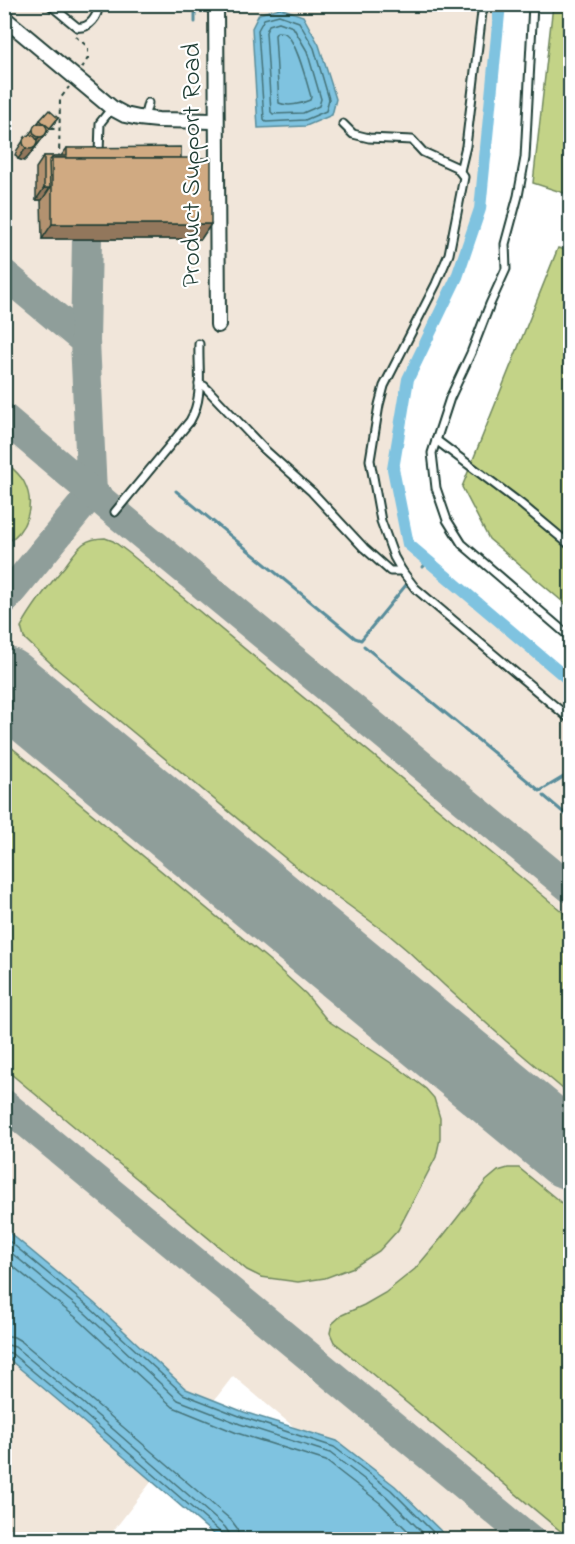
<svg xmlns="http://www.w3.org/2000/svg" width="575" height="1544" viewBox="0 0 575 1544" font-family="'Indie Flower',sans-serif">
<rect width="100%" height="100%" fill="#fff"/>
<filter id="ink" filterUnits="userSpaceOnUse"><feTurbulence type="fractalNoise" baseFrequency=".0167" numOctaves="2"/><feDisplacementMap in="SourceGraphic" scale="12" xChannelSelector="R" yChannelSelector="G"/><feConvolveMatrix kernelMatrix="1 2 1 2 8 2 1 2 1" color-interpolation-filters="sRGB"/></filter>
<g filter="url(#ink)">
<path fill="#f1e6da" d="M5,5H500L480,209L457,277L408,379L394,469L408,544L570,681V1539H428L233,1376L107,1539L5,1540Z"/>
<g fill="#c3d387" stroke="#71885e" stroke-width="1.5">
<path d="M553,5H570V195L533,183Z"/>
<path d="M558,248L570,251V608L489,539L462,487Z"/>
<path d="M4,461C11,467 20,474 24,482C36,505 27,531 5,544Z"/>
<path d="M105,538L113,541L129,553L570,918V1095L506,1041L444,985L408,951L388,934L296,867L58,670L24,638L21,627C33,605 49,585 65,566C70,559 76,550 83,544C90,539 97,538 105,538Z"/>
<path d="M5,742L269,960L306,994L327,1020L400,1069L426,1089L434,1098L440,1118V1139L436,1157L398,1230L379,1251L354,1267L325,1278L298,1282L261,1277L247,1270L5,1069Z"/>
<path d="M508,1168H519L570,1210V1539L359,1363L334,1342L330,1333L332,1324L342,1315L364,1305L385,1293L415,1269L443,1236L486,1181L498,1171Z"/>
</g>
<g fill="#7fc3e0" stroke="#598d9b" stroke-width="1.5">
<path d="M280,8L303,16L319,45L336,99L332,115L306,126L258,128L252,28L259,14Z"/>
<path d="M5,1229L94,1303L186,1389L244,1412L337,1441L395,1486L449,1539H219L73,1413L5,1356Z"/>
</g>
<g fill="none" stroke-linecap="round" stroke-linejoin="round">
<g stroke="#457379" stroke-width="1.5">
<path d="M279,15L299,22L314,48L329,99L326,111L305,120L266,122L264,119L258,30L264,19Z"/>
<path d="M279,22L293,27L307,51L321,99L319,106L303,113L273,114L271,112L266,32L269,25Z"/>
<path d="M277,32C280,32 284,32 286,34C297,42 307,84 311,97L310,100C301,104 288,107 279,103L275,35Z"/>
<path d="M4,1237L90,1308L183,1394L242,1417L334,1447L391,1490L441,1540"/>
<path d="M4,1247L85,1313L178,1400L240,1424L330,1453L386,1496L430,1540"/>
<path d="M4,1259L79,1320L173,1407L237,1433L326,1461L380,1503L417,1540"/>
<path d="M4,1335L14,1337L21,1341L87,1396L231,1520L237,1528L239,1540"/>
<path d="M4,1344L15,1347L82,1402L225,1527L229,1533L230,1540"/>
<path d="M4,1352L11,1353L77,1408L220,1532L222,1540"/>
</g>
<g stroke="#598d9b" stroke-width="3">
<path d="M195,22V4"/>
<path d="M176,491L355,638L361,640L406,585"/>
<path d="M423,567L428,561"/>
<path d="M364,646L540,791L570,773"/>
<path d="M544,796L570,818"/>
</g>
<path stroke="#7fc3e0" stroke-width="12" d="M500,4L480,209L457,277L408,379L393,469L408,544L570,681"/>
<g stroke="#8f9e9a" stroke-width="30">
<path d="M4,274L85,341L92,493L4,600"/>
<path d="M85,341L87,239"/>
<path d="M4,418L115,512L570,888"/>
<path d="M4,1104L531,1540"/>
</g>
<path stroke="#8f9e9a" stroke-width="75" d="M4,684L570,1152"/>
<defs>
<g id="lane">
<path d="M49,4L77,27C89,29 99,16 98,4"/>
<path d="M533,4L525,158L518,196L505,244L506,269L490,304L471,353L450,398L432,453L436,488L447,520L462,544L570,637"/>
<path d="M144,118L148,103"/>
<path d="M343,124L353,134L369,138L412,140L423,152L456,167L464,177L449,254L436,284L384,386L379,405L370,460L381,521L394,557L402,571L415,588L570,719"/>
<path d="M99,153L100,123L112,108"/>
<path d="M460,171L466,146L483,4"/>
<path d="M199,384L204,386L209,391L264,449L312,492L364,548L390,571H402"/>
<path d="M436,440L521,504L570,545"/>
<path d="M115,512L190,421C204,397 198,371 199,344"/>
</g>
<g id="street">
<path d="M216,4L218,325"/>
<path d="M4,18L112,108L125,115L139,118L158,120L216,121"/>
</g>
</defs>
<use href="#lane" stroke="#1f3d34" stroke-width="11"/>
<use href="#street" stroke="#1f3d34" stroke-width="18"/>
<g stroke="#1f3d34" stroke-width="2" stroke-dasharray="4.5 4.5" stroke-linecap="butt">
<path d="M75,36L88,47V58L82,68"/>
<path d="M50,129H60"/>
<path d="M59,159L60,99L69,87"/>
</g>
<use href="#lane" stroke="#fff" stroke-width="7"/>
<use href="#street" stroke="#fff" stroke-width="14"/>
</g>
<g fill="#b39270" stroke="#1f3d34" stroke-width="1.5">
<path d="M58,118L28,157L24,161L18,159L15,155L17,150L25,138L28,136L40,120Z"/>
<path d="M67,148L181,158L211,224L201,239H42L41,200H36V168L44,156H61Z"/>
</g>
<g fill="#92775b" stroke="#1f3d34" stroke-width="1.5">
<path d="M45,135L28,157L24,161L18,159L26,148H31L39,137Z"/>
<path d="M44,188H50L42,200H36Z"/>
<path d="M52,224H211L201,239H42Z"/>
</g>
<g fill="#d0aa82" stroke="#1f3d34" stroke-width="1.5">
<path d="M49,110L58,118L50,128L40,120Z"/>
<circle cx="40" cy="130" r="7"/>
<circle cx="30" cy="142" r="7"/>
<path d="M181,147V158H52L49,161L50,188H44V156H67V148Z"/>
<rect x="52" y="158" width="159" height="66"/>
</g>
</g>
<g text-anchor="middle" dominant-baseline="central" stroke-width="4.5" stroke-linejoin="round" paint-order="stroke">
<g font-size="26" fill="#1f3d34" stroke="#fff">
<text transform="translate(193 165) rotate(-90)">Product Support Road</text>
</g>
</g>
<rect width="575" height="1544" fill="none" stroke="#fff" stroke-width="24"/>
<rect x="12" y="12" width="551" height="1520" fill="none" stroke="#1f3d34" stroke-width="2" filter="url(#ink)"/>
</svg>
